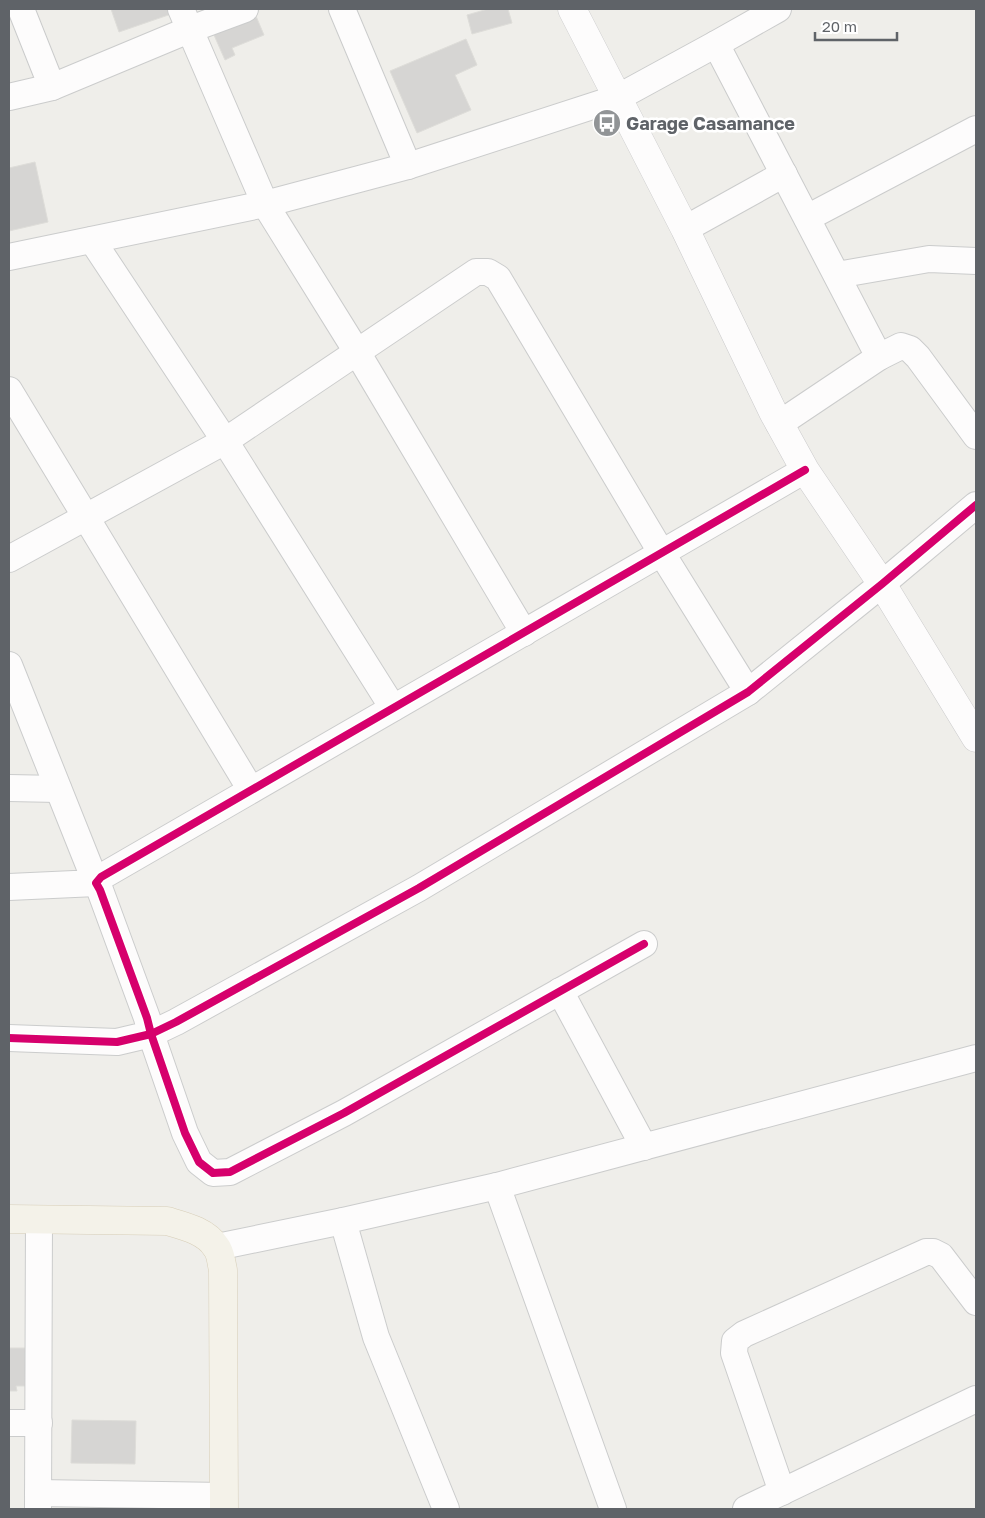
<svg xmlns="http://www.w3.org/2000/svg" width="985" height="1518" viewBox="0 0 985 1518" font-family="'Golos Text',sans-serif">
<rect width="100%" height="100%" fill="#efeeea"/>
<g fill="#d6d5d3" stroke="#deddd9">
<path d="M111,9H176L177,12L119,32Z"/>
<path d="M253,9L264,35L232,48L235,55L225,60L210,26Z"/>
<path d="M488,9H508L512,23L472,34L467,15Z"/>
<path d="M466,39L477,65L455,75L471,110L417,133L390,71Z"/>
<path d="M35,162L48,222L9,231V168Z"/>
<path d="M9,1348H26L25,1386H16L17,1391H9Z"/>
<path d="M72,1420L136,1421L135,1464L71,1463Z"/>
</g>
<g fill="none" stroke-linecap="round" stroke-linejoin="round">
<defs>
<g id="street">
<path d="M21,9L52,87"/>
<path d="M181,9L265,204L357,352L524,633"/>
<path d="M342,9L408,166"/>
<path d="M716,44L879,357"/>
<path d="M9,97L52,87L191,29L245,9"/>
<path d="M807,218L976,129"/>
<path d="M685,229L784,174"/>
<path d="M92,240L225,441L393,708"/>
<path d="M9,257L265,204L408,166L617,98L716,44L778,9"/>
<path d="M837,275L929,259L976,261"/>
<path d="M9,390L251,790"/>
<path d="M779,424L879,357L901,346L910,349L918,357L976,436"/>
<path d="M9,559L225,441L476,272H488L498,278L661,552L748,692"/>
<path d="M9,665L96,883L9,887"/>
<path d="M9,788L58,789"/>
<path d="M644,944L344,1113L230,1172L213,1173L199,1162L185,1133L151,1034L176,1022L419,888L748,692L882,584L976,505"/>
<path d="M560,991L644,1147"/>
<path d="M9,1038L117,1042L151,1034L147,1018L100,890L96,883L101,877L805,470"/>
<path d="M497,1186L613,1509"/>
<path d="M343,1221L376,1337L446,1509"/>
<path d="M217,1247L343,1221L497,1186L976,1058"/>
<path d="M9,1423H39"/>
<path d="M782,1492L734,1353L735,1341L744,1334L926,1252H933L941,1256L976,1302"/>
<path d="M38,1493L224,1496"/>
<path d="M38,1509L39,1219"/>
<path d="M746,1509L976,1399"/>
</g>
<path id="secondary" d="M572,9L685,229L773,412L805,470L882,584L976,738"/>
<path id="primary" d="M9,1219L167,1221C184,1226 206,1231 216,1247C221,1253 221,1262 223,1270L224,1509"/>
</defs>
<use href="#street" stroke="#cbcccc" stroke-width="28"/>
<use href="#secondary" stroke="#cacacb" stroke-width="29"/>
<use href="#primary" stroke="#d7ceb8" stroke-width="29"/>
<use href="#street" stroke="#fdfcfc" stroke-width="26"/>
<use href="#secondary" stroke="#fdfcfc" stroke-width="28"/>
<use href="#primary" stroke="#f4f2e9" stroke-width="28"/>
<defs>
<g id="cycleway">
<path d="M644,944L344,1113L230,1172L213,1173L199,1162L185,1133L151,1034L176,1022L419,888L748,692L882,584L976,505"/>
<path d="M9,1038L117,1042L151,1034L147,1018L100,890L96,883L101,877L805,470"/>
</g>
</defs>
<use href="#cycleway" stroke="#fff" stroke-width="11"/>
<use href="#cycleway" stroke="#d6006c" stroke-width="8"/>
</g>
<defs>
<symbol id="bus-disc" viewBox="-11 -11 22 22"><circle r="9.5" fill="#919496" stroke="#fff"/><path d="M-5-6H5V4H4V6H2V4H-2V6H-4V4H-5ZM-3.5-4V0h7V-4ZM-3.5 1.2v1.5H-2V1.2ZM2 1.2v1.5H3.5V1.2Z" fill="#fff"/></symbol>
</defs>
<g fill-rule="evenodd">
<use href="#bus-disc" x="591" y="107" width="32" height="32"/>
</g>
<g text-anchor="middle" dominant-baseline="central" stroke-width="5" stroke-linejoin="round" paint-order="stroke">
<g font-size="18" font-weight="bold" fill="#5f6368" stroke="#fff" text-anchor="start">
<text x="626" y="123">Garage Casamance</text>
</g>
</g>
<rect width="985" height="1518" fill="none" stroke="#5f6368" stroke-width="20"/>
<path d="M815 32v8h82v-8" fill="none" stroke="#5f6368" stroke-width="2.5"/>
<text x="822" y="32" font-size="15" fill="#5f6368" stroke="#ffffff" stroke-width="4" paint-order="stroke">20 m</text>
</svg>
